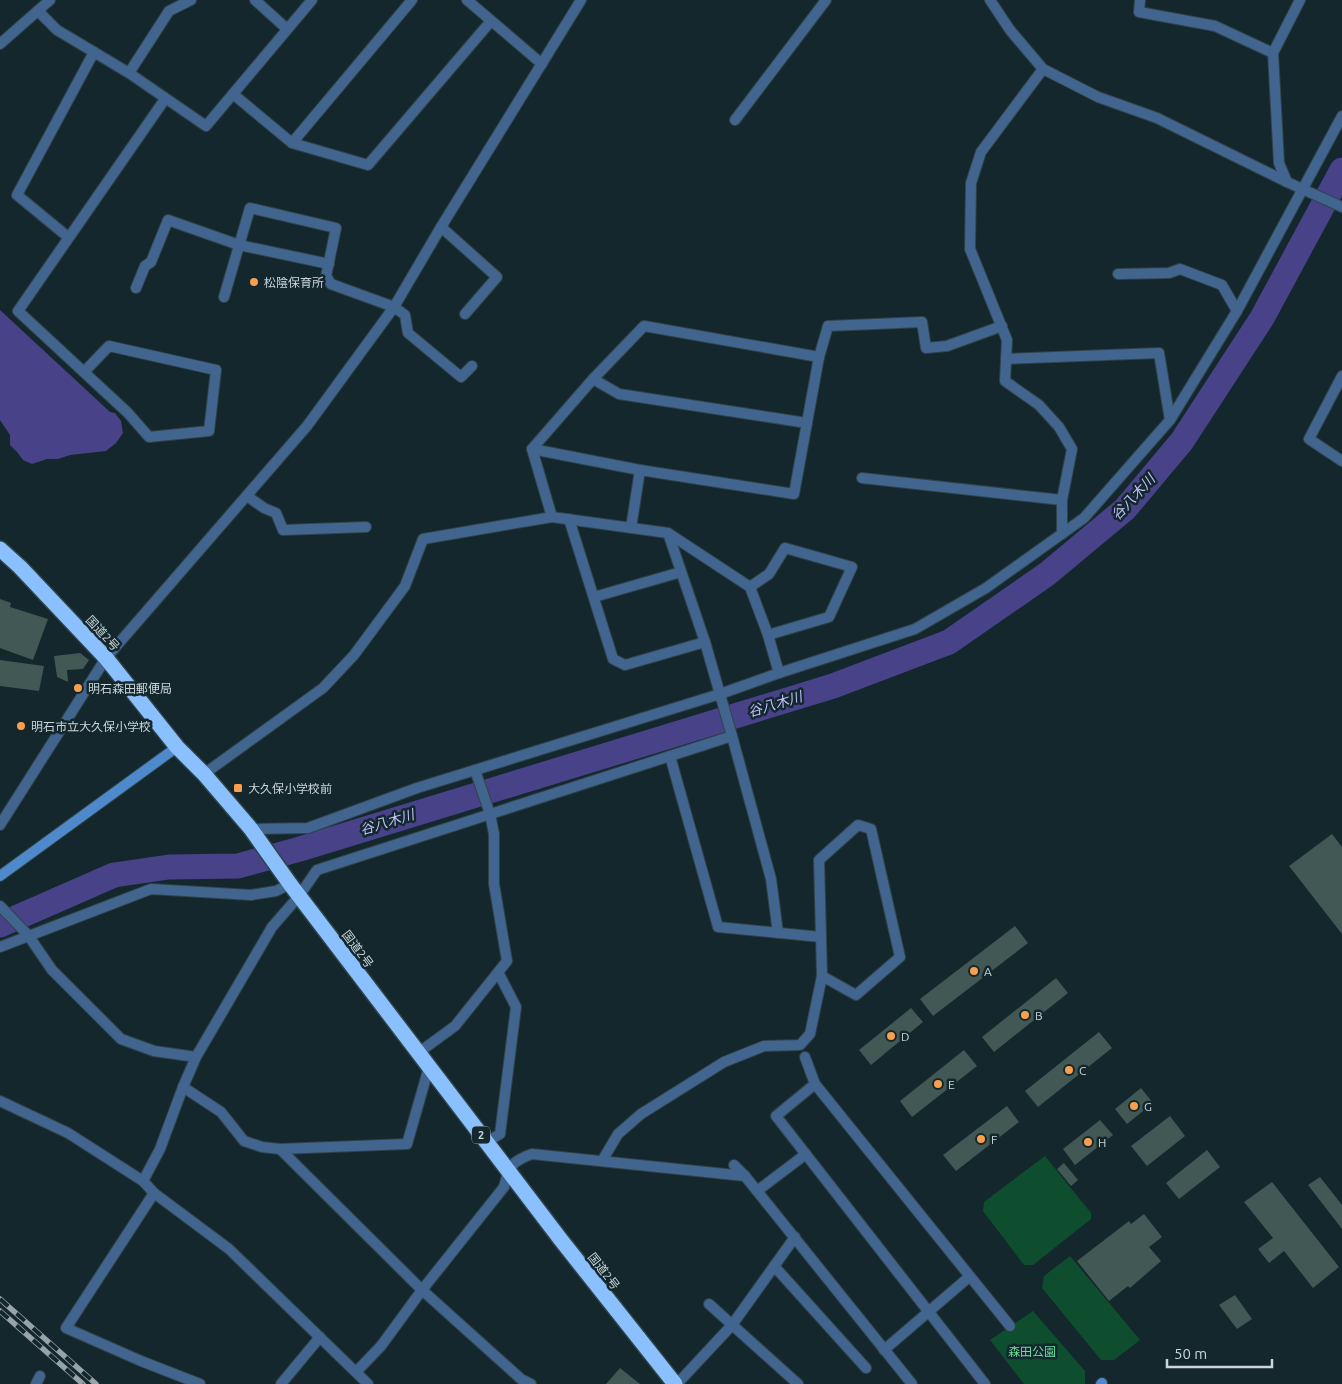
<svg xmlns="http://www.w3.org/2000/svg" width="1342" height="1384" viewBox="0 0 1342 1384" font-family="Ubuntu,'Noto Sans JP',sans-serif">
<rect width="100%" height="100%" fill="#13272d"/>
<g fill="#0e4e2e">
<path d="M1045,1156L1091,1213V1219L1033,1265H1024L983,1211L984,1202Z"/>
<path d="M1070,1256L1140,1340L1114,1360H1101L1042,1288L1044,1276Z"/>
<path d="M1033,1311L1085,1371V1384H1024L990,1340Z"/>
</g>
<path fill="#484288" d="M0,310L110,412L115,413L121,421L123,433L116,443L106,451L70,455L58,459H47L32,464L23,460L17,452L10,445V435L0,420Z"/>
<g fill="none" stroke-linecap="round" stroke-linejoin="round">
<path stroke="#484288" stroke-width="25" d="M0,925L114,875L169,867L238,866L300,849L833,686L949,642L1047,574L1125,509L1182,441L1262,318L1342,170"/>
</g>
<g fill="#415855">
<path d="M0,599L11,603L10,607L48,619L33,660L0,648Z"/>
<path d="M80,653L89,660L83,669L67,670L68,682L57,677L54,656Z"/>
<path d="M0,660L44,666L39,691L0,686Z"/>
<path d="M1332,834L1342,847V934L1289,866Z"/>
<path d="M1015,926L1028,943L933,1016L920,999Z"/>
<path d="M1056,978L1068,993L994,1052L982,1037Z"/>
<path d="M911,1008L923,1022L871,1065L859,1050Z"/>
<path d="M1099,1032L1112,1048L1038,1107L1025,1091Z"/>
<path d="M964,1050L977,1066L912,1117L900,1101Z"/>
<path d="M1141,1088L1153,1103L1127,1124L1115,1109Z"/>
<path d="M1007,1106L1019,1122L956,1171L943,1155Z"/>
<path d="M1170,1116L1185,1136L1147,1166L1131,1146Z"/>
<path d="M1100,1120L1113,1135L1075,1165L1063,1149Z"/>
<path d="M1207,1150L1220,1167L1179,1199L1166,1183Z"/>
<path d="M1064,1163L1078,1180L1071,1186L1057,1169Z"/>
<path d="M1320,1177L1342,1205V1229L1308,1185Z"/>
<path d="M1272,1182L1339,1267L1313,1288L1284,1251L1269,1263L1258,1249L1273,1238L1244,1202Z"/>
<path d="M1144,1214L1162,1237L1149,1247L1161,1261L1130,1288L1128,1286L1109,1301L1077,1261L1129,1221L1131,1224Z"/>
<path d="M1235,1295L1252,1319L1237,1329L1219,1305Z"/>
<path d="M620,1368L640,1384H606Z"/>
</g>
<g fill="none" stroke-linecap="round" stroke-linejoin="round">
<defs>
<g id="street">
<path d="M255,0L287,29"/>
<path d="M467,0L542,64"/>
<path d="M990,0L1010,30L1043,69L1098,97L1157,118L1287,182L1342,207"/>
<path d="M1140,0L1139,12L1215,26L1273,53"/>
<path d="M38,11L57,30L129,73L206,126L312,0"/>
<path d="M0,44L50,0"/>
<path d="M1043,69L981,152L971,183L970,249L1007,340L1005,381L1039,405L1059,427L1072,449L1062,500V534"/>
<path d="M129,73L169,11L191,0"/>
<path d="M233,94L292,143L368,165L491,21"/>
<path d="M735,120L826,0"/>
<path d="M292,143L412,0"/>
<path d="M1287,182L1279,163L1273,53L1300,0"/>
<path d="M441,227L497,277L465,314"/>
<path d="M68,237L17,195L94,52"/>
<path d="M1118,274L1169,273L1180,269L1222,285L1237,311"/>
<path d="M136,288L145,266L151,262L168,220L239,245L329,264"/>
<path d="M224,297L250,208L336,228L326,276L331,284L394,307L405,315L408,333L461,377L472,366"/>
<path d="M1006,359L1159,353L1170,420"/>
<path d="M84,372L109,346L216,370L209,431L149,437L128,413L18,311L165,99"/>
<path d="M1342,376L1309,439L1342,461"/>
<path d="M593,379L619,394L807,423"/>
<path d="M532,449L640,470"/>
<path d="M862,478L1062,500"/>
<path d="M247,496L264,508L276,513L283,530L366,527"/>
<path d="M552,517L532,449L593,379L644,326L819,357L828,326L922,322L926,348L947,346L1002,326"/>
<path d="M569,519L613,659L625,665L705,642"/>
<path d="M631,528L640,470L794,494L819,357"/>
<path d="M668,533L705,642L732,736L771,879L778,933"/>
<path d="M750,587L769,574L785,548L852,567L829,617L768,635"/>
<path d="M594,597L681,572"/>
<path d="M204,774L323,688L354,655L405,586L423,539L552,517L668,533L750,587L768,635L779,673"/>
<path d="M0,825L106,658L307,426L394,307L441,227L581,0"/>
<path d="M251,829L308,828L417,788L720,694L779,673L915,629L986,588L1084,518L1170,420L1237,311L1342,116"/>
<path d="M0,906L28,935L52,970L121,1039L154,1051L196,1057"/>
<path d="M821,937L819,860L858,825L871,829L900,957L856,995L822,976"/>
<path d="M0,947L151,889L251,895L276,891L290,884"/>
<path d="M418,1053L455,1026L507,961L494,884V834L490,814L475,770"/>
<path d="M805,1057L815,1084L1010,1326"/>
<path d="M815,1084L776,1116L985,1384"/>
<path d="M183,1087L221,1112L244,1141L262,1147L280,1149L407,1144L429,1067"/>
<path d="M0,1101L68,1133L143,1181L154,1193L229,1249L368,1384"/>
<path d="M487,1142L500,1134L516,1007L499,974"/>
<path d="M280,1149L422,1290L521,1379L531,1384"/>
<path d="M602,1161L618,1134L641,1114L724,1062L764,1046L800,1045L810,1034L822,976L821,937L718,927L670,756"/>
<path d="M734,1165L745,1176L912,1384"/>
<path d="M143,1181L160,1149L183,1087L196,1057L272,927L299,896L317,870L732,736"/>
<path d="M757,1191L806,1154"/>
<path d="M154,1193L66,1328L141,1361L200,1384"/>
<path d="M774,1266L866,1368"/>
<path d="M709,1304L798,1384"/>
<path d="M884,1350L969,1277"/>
<path d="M356,1372L381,1346L422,1290L504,1187C509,1166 512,1161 532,1154L745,1176"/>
<path d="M36,1384L40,1376"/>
<path d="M281,1384L320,1337"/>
<path d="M677,1384L732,1325L795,1237"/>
</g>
<g id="secondary">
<path d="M0,876L177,747"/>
<path d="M1101,1384L1102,1383"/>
</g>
<path id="highway" d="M0,549L20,567L106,658L177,747L204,774L251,829L290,884L561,1240L675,1384"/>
</defs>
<use href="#street" stroke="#304349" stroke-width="12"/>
<use href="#secondary" stroke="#304349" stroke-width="12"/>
<use href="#highway" stroke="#304349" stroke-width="18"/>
<use href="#street" stroke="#41658e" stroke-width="10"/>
<use href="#secondary" stroke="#4e8acb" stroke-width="10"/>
<use href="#highway" stroke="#8ac0fd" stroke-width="15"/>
<defs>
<g id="rail">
<path d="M0,1299L96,1384"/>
<path d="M0,1311L83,1384"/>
</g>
</defs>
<use href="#rail" stroke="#96a4a9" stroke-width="5.5"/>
<use href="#rail" stroke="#13272d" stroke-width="4" stroke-dasharray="11" stroke-linecap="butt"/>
</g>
<g fill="#f99f4d" stroke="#13272d" stroke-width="2">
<circle cx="254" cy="282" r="5"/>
<circle cx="78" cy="688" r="5"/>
<circle cx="21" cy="726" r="5"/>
<rect x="233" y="783" width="10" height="10" rx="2.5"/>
<circle cx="974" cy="971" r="5"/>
<circle cx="1025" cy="1015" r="5"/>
<circle cx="891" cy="1036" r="5"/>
<circle cx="1069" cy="1070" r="5"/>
<circle cx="938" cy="1084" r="5"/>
<circle cx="1134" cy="1106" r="5"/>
<circle cx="981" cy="1139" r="5"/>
<circle cx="1088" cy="1142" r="5"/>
</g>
<g text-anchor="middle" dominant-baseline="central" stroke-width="5" stroke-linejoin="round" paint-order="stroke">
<rect fill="#13272d" stroke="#93a2a6" stroke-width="1" x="472" y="1126.5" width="18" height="17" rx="4"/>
<g font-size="11" font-weight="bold" fill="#cad6da">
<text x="481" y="1135">2</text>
</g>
<g font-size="12" fill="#cad6da" stroke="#13272d" text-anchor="start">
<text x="264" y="282">松陰保育所</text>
<text x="88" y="688">明石森田郵便局</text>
<text x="31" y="726">明石市立大久保小学校</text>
<text x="248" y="788">大久保小学校前</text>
<text x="984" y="971">A</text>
<text x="1035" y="1015">B</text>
<text x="901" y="1036">D</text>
<text x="1079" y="1070">C</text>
<text x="948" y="1084">E</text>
<text x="1144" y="1106">G</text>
<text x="991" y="1139">F</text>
<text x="1098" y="1142">H</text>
</g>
<g font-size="12" fill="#cad6da" stroke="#13272d">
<text transform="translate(103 633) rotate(47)">国道2号</text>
<text transform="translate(358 949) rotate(53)">国道2号</text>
<text transform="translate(604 1271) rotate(52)">国道2号</text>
</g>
<g font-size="12" fill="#6adf9d" stroke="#13272d">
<text x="1032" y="1351">森田公園</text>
</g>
<g font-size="14" font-style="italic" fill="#c0c0fd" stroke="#13272d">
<text transform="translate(1133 497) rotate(-47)">谷八木川</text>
<text transform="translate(775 704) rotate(-17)">谷八木川</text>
<text transform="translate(387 822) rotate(-17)">谷八木川</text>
</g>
</g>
<path d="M1167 1359v8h105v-8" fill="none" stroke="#cad6da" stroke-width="2.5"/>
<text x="1174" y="1359" font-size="15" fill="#cad6da" stroke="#13272d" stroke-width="4" paint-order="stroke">50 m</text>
</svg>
